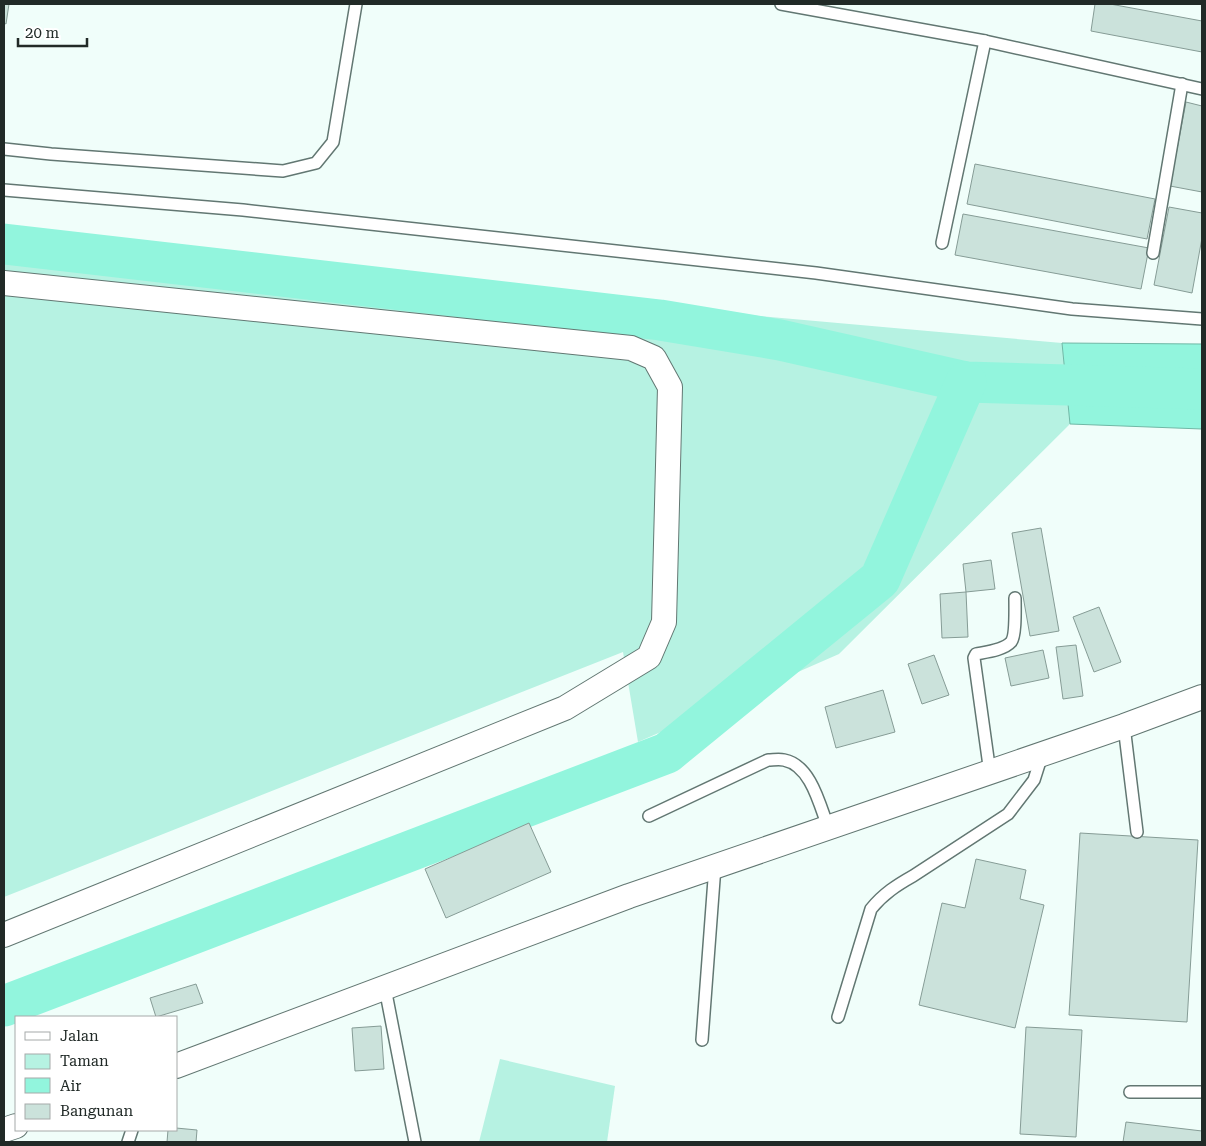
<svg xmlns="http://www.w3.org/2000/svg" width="1206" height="1146" viewBox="0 0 1206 1146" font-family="'Roboto Serif',serif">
<rect width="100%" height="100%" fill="#f0fefa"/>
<g fill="#b6f2e2">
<path d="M4,236L646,306L1062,343L1070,424L839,654L638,742L623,652L4,897Z"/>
<path d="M500,1059L615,1086L607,1142H479Z"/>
</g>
<path fill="#92f5dd" stroke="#70b8a6" d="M1062,343L1202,344V429L1070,424Z"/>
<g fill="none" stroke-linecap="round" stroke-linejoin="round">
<g stroke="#92f5dd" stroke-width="41">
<path d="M4,244L660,320L780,340L966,382L1202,389"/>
<path d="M4,1006L667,753L880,579L966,382"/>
</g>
</g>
<g fill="#cbe2db" stroke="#869c96">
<path d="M4,4H9L6,24L4,23Z"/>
<path d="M1095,4H1110L1202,21V52L1091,31Z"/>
<path d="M1186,102L1202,106V192L1170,186Z"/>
<path d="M975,164L1155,199L1147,239L967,204Z"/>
<path d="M1169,207L1202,213V238L1192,293L1154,285Z"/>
<path d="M963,214L1149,248L1141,289L955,255Z"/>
<path d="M1041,528L1059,631L1030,636L1012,533Z"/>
<path d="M991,560L995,589L966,592L963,564Z"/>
<path d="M966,592L968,637L942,638L940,594Z"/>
<path d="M1099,607L1121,662L1094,672L1073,617Z"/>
<path d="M1076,645L1083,696L1063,699L1056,647Z"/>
<path d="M1043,650L1049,678L1011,686L1005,658Z"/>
<path d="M934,655L949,695L922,704L908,664Z"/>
<path d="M883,690L895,732L836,748L825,707Z"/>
<path d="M529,823L551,872L446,918L425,869Z"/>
<path d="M1080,833L1198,840L1187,1022L1069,1015Z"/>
<path d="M976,859L1026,870L1020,899L1044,905L1015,1028L919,1005L942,903L965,908Z"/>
<path d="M196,984L203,1003L156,1017L150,998Z"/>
<path d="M381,1026L384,1069L355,1071L352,1028Z"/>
<path d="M1026,1027L1082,1030L1076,1137L1020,1134Z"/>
<path d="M1126,1122L1202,1131V1142H1123Z"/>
<path d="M176,1128L197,1130L196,1142H167L168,1130H176Z"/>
</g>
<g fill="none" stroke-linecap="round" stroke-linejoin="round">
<defs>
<g id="service">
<path d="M781,4L985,41L1202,89"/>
<path d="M4,149L51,154L283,171L316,163L333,142L356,4"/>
<path d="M4,190L243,210L816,273L1072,309L1202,319"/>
<path d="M942,243L985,41"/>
<path d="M1153,253L1182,84"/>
<path d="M1124,726L1137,832"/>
<path d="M990,773L974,658L976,654C986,652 1004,650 1011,642C1016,636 1015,608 1015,598"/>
<path d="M649,816L768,760C773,760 779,759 784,760C811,765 820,806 828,827"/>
<path d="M385,988L415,1142"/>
<path d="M838,1017L871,909C883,894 897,885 913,876L1008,814L1034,780L1042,755"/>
<path d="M702,1040L715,866"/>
<path d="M1130,1092H1202"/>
<path d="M128,1142L132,1130"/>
</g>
<g id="minor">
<path d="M4,283L631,348L654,358L670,387L664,622L649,657L565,708L4,935"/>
<path d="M176,1066L629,896L1124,726L1202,697"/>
<path d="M4,1130L16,1126"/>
</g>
</defs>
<use href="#service" stroke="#627772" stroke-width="14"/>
<use href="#minor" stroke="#627772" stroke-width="26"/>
<use href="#service" stroke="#fff" stroke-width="11"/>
<use href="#minor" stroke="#fff" stroke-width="24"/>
</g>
<rect width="1206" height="1146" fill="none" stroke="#212a27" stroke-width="10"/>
<rect x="15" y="1016" width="162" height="115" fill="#ffffff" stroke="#a6aaa9"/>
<rect x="25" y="1032" width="25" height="8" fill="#ffffff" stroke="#a6aaa9"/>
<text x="60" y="1041" font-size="15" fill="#212a27">Jalan</text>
<rect x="25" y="1054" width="25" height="15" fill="#b6f2e2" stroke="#a6aaa9"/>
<text x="60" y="1066" font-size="15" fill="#212a27">Taman</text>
<rect x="25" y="1078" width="25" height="15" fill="#92f5dd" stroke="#a6aaa9"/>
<text x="60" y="1091" font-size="15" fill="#212a27">Air</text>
<rect x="25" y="1104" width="25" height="15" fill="#cbe2db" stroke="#a6aaa9"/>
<text x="60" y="1116" font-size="15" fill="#212a27">Bangunan</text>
<path d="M18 38v8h69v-8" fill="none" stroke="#212a27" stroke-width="2.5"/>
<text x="25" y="38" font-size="15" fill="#212a27" stroke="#ffffff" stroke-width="4" paint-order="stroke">20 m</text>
</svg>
